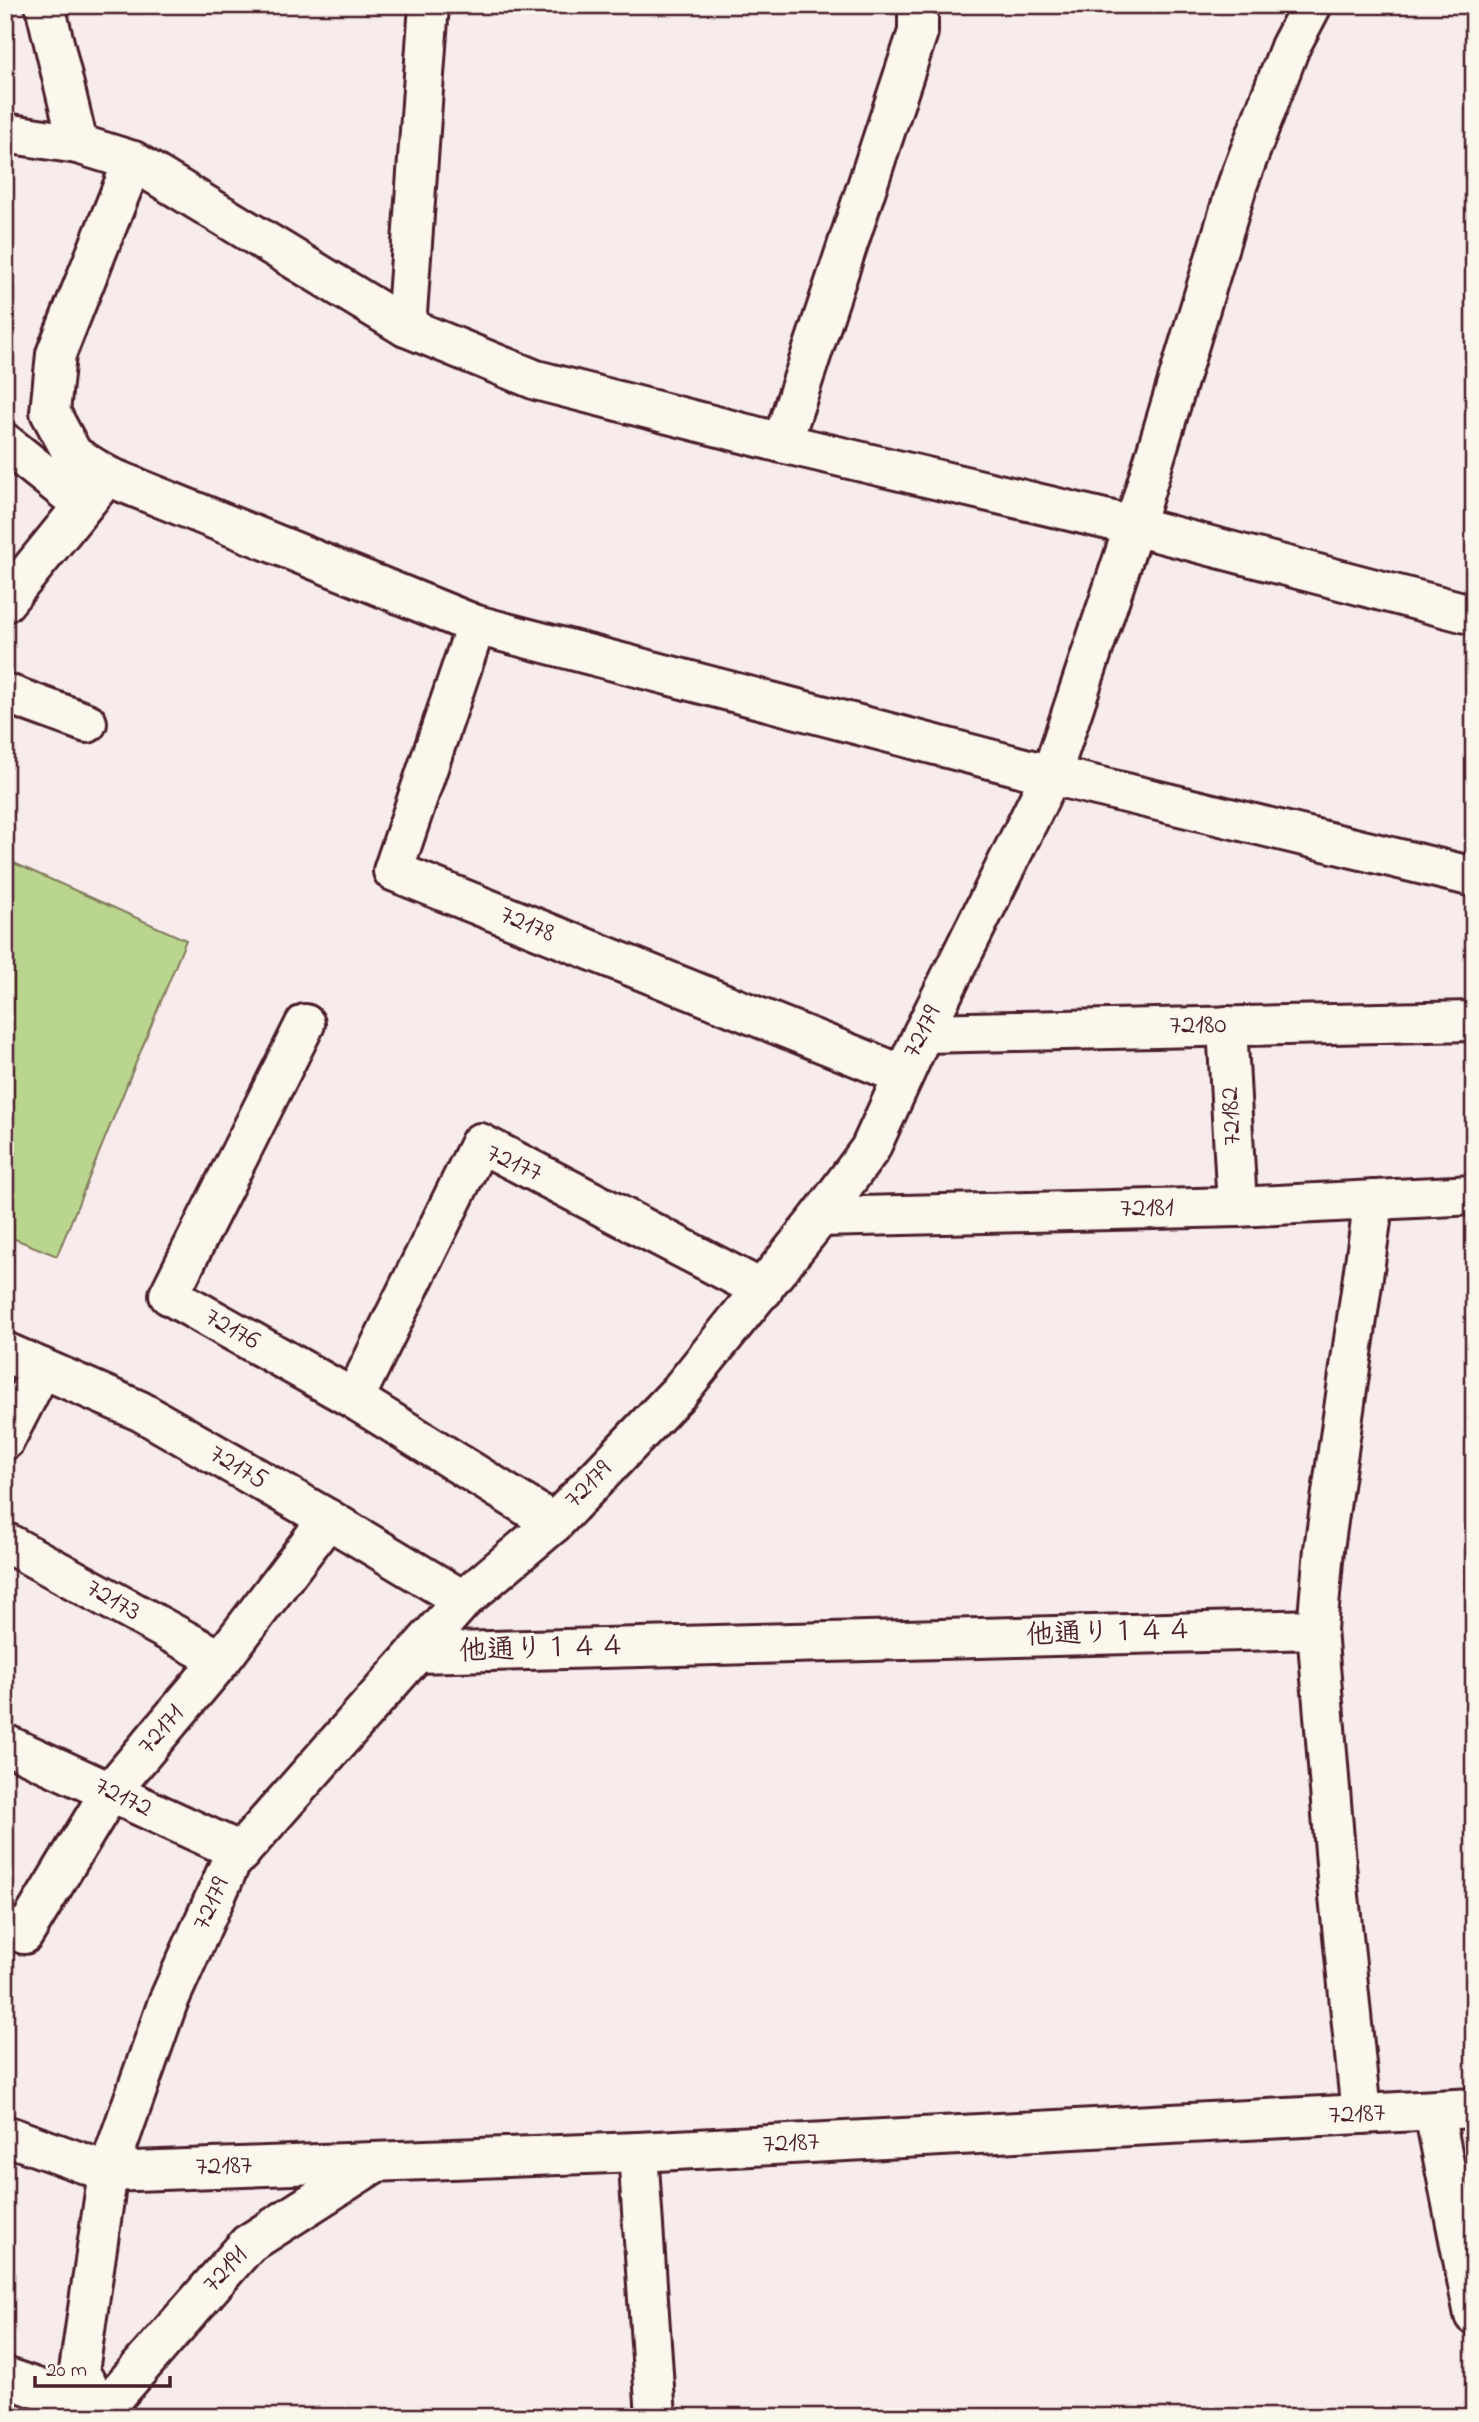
<svg xmlns="http://www.w3.org/2000/svg" width="1479" height="2422" viewBox="0 0 1479 2422" font-family="'Indie Flower','LXGW WenKai TC','Klee One',sans-serif">
<rect width="100%" height="100%" fill="#f7eceb"/>
<filter id="ink" filterUnits="userSpaceOnUse"><feTurbulence type="fractalNoise" baseFrequency=".0143" numOctaves="2"/><feDisplacementMap in="SourceGraphic" scale="14" xChannelSelector="R" yChannelSelector="G"/><feConvolveMatrix kernelMatrix="1 2 1 2 8 2 1 2 1" color-interpolation-filters="sRGB"/></filter>
<g filter="url(#ink)">
<path fill="#bad68e" stroke="#827a5c" stroke-width="2" d="M5,859L186,940L57,1256L5,1235Z"/>
<g fill="none" stroke-linecap="round" stroke-linejoin="round">
<defs>
<g id="minor">
<path d="M45,5L78,144"/>
<path d="M5,133L78,144L133,161L406,327L536,380L782,443L1134,526L1474,615"/>
<path d="M406,327L429,5"/>
<path d="M5,443L83,505"/>
<path d="M782,443L918,32V5"/>
<path d="M107,476L476,625L1051,775L1474,877"/>
<path d="M5,602L107,476L73,455L50,412L56,354L133,161"/>
<path d="M476,625L393,871L903,1075"/>
<path d="M5,693L87,723"/>
<path d="M305,1024L169,1295L354,1399L554,1523"/>
<path d="M1227,1026L1237,1207"/>
<path d="M923,1033L1474,1021"/>
<path d="M820,1217L1237,1207L1474,1195"/>
<path d="M5,1352L140,1411L328,1519L463,1600"/>
<path d="M354,1399L480,1143L763,1290"/>
<path d="M5,1440L42,1368"/>
<path d="M5,1542L221,1660"/>
<path d="M1317,1629L1324,1549L1374,1200"/>
<path d="M416,1653L1317,1629L1337,1876L1361,2114"/>
<path d="M5,1744L241,1852"/>
<path d="M5,1926L24,1934L110,1792L221,1660L328,1519"/>
<path d="M1434,2112L1474,2315"/>
<path d="M5,2135L108,2172L638,2152L1474,2108"/>
<path d="M638,2152L656,2417"/>
<path d="M5,2377L102,2411"/>
<path d="M102,2411L79,2371L108,2172L168,2002L230,1864L463,1600L554,1523L679,1392L820,1217L870,1149L923,1033L1051,775L1134,526L1238,183L1290,47L1312,5"/>
<path d="M100,2417L102,2411L248,2244L376,2162"/>
</g>
</defs>
<use href="#minor" stroke="#4a1f2b" stroke-width="44"/>
<use href="#minor" stroke="#fbf7ec" stroke-width="38"/>
</g>
</g>
<g text-anchor="middle" dominant-baseline="central" stroke-width="6" stroke-linejoin="round" paint-order="stroke">
<g font-size="28" fill="#4a1f2b" stroke="#fbf7ec">
<text transform="translate(527 925) rotate(22)">72178</text>
<text transform="translate(1198 1026) rotate(-1)">72180</text>
<text transform="translate(923 1032) rotate(-64)">72179</text>
<text transform="translate(1232 1116) rotate(-93)">72182</text>
<text transform="translate(514 1164) rotate(23)">72177</text>
<text transform="translate(1147 1209) rotate(-1)">72181</text>
<text transform="translate(232 1330) rotate(29)">72176</text>
<text transform="translate(238 1468) rotate(30)">72175</text>
<text transform="translate(589 1485) rotate(-46)">72179</text>
<text transform="translate(113 1601) rotate(29)">72173</text>
<text transform="translate(1110 1634) rotate(-2)">他通り１４４</text>
<text transform="translate(543 1650) rotate(-2)">他通り１４４</text>
<text transform="translate(162 1730) rotate(-50)">72171</text>
<text transform="translate(123 1798) rotate(25)">72172</text>
<text transform="translate(212 1904) rotate(-66)">72179</text>
<text transform="translate(1357 2115) rotate(-3)">72187</text>
<text transform="translate(791 2144) rotate(-3)">72187</text>
<text transform="translate(224 2167) rotate(-2)">72187</text>
<text transform="translate(226 2270) rotate(-48)">72191</text>
</g>
</g>
<rect width="1479" height="2422" fill="none" stroke="#fbf7ec" stroke-width="28"/>
<rect x="14" y="14" width="1451" height="2394" fill="none" stroke="#4a1f2b" stroke-width="2.5" filter="url(#ink)"/>
<path d="M35 2376v10h135v-10" fill="none" stroke="#4a1f2b" stroke-width="3.5"/>
<text x="46" y="2376" font-size="21" fill="#4a1f2b" stroke="#fbf7ec" stroke-width="5" paint-order="stroke">20 m</text>
</svg>
